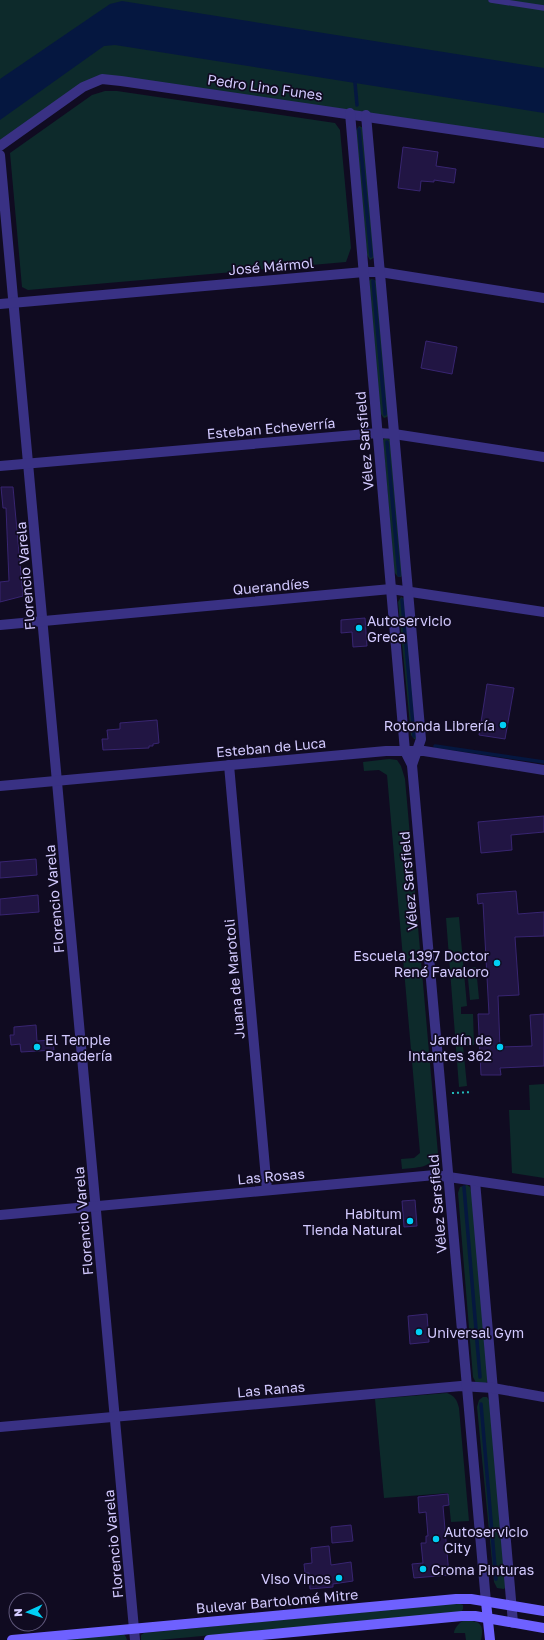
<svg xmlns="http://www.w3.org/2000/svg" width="544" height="1640" viewBox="0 0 544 1640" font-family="'Golos Text',sans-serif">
<rect width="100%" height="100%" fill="#100b21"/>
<g fill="#0d2a2b">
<path d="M0,0H544V143L102,79L0,146Z"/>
<path d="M105,91H117L335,123L340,130L351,248L346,262L28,290L22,287L10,153L92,95Z"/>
<path d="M359,126L364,128L375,257L370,260L367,255L355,132Z"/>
<path d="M371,279L377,281L389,415L387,417L384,418L380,413L369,281Z"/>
<path d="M385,438L391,440L403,574L401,577H398L394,572L383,440Z"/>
<path d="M401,597L405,599L416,739H414L411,735L398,602Z"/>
<path d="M389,759L397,760L401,766L405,779L438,1154C429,1169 418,1167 402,1169L401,1159L414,1158L420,1153L387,775L379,770L364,771L363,762Z"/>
<path d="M459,917L467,1006L461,1007V1014H473L474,1045L463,1046L467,1086L459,1087L446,918Z"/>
<path d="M476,967L479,999L470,1000L467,968Z"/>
<path d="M544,1084V1178L512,1173L509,1110H530L529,1085Z"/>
<path d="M467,1185L470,1187L473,1198L488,1375L487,1382L483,1385L476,1383L473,1377L458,1193L460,1187Z"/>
<path d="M447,1393C455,1396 457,1400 459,1408L469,1521L451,1522L448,1493L384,1498L375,1399Z"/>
<path d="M483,1397H487L491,1403L507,1586L504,1589L497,1588L494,1582L477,1407L479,1400Z"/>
<path d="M458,1603L463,1605V1609L461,1612L159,1640H141V1635L144,1633Z"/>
<path d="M464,1620C479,1621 485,1623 481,1640H466L465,1633H454C454,1628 460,1622 464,1620Z"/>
<path d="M124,1634L126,1637L127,1640H57Z"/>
</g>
<path fill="#051740" d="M122,1L544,68V113L115,45L104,46L0,120V79L110,4Z"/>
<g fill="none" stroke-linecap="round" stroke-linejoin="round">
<g stroke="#051740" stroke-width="3.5">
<path d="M355,83L357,105"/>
<path d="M359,129L371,256"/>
<path d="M373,281L385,414"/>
<path d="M387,442L399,575"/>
<path d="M402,600L414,736"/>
<path d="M435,746L544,762"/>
<path d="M464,1187L480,1377"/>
<path d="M481,1404L496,1579"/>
</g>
</g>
<g fill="#211543" stroke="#382571">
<path d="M403,147L438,152L436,166L456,169L454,183L434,180V182L421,181L420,191L398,188Z"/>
<path d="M426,341L457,347L452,374L421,368Z"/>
<path d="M1,487H13L23,596L0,602V582L9,581L6,508H3Z"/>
<path d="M365,618L367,646L353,647L352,632L341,633V620Z"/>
<path d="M487,684L514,688L505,739L479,735Z"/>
<path d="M157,720L159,743L153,744V746H149V748L103,750L102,739H108L107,730L120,729V723Z"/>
<path d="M544,816V832L511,835L512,850L481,853L478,822Z"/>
<path d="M36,859L37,875L0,878V862Z"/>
<path d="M516,891L518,914L544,912V936L515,937L519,995L498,996L500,1047L532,1046L530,1015L544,1014V1066L500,1068L501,1075H481L478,1014H489L483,903L478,904L477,894Z"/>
<path d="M38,895L39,912L0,915V899Z"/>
<path d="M36,1025L37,1041L53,1040L54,1050L21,1052L20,1044L11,1045L10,1035H14V1027Z"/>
<path d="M415,1200L417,1226L404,1227L402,1201Z"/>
<path d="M427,1314L429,1342L410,1344L408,1316Z"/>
<path d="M448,1494L449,1505L443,1506L449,1575L414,1578L412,1564L423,1563L421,1543H426V1536H428L426,1512L419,1513L418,1497Z"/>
<path d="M351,1525L353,1541L332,1543L331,1527Z"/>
<path d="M329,1546L331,1565L351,1562L353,1581L333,1584V1587L310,1589L309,1573H305L304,1564L312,1563L311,1548Z"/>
</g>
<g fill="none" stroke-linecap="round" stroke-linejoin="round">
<path stroke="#2bb" stroke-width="2" stroke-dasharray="2 3" stroke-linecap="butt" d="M452,1093L472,1092"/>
<path stroke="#393184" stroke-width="5.5" d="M491,0L544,8"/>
<g stroke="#393184" stroke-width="10">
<path d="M0,146L83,87L102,79L121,81L544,143"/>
<path d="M0,155L135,1640"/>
<path d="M0,304L364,272H380L544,298"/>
<path d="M0,466L378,433L394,434L544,457"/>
<path d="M0,625L391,589L544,612"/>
<path d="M229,765L267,1190"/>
<path d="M475,1181L513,1623"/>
<path d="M0,1215L435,1175L544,1191"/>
<path d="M0,1427L461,1386L493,1388L544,1397"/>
</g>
<g stroke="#393184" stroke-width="10">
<path d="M350,113L405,751L412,765L486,1602"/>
<path d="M366,115L421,739L412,765"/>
<path d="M0,786L386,751H424L544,770"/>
</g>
<g stroke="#6e61ff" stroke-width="10">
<path d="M486,1602L490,1640"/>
<path d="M12,1640L456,1599H471L544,1611"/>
<path d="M209,1640L462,1616H475L544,1628"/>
</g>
</g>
<g fill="#00cff5" stroke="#100b21" stroke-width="1.5">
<circle cx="359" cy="628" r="4"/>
<circle cx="503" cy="725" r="4"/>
<circle cx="497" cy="963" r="4"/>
<circle cx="37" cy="1047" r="4"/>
<circle cx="500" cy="1047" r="4"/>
<circle cx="410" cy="1221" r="4"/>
<circle cx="419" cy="1332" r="4"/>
<circle cx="436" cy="1539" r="4"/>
<circle cx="423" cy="1569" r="4"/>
<circle cx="339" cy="1578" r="4"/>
</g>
<g text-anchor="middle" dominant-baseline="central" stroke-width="3.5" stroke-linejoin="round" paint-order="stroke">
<g font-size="14" fill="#d3caff" stroke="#100b21">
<text transform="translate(265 87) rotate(8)">Pedro Lino Funes</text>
<text transform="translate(271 266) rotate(-5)">José Mármol</text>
<text transform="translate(271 428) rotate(-5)">Esteban Echeverría</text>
<text transform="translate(364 441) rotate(-95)">Vélez Sarsfield</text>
<text transform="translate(25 576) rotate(-95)">Florencio Varela</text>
<text transform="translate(271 586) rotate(-5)">Querandíes</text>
<text transform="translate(271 747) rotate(-5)">Esteban de Luca</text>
<text transform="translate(408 881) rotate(-95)">Vélez Sarsfield</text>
<text transform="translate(54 899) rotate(-95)">Florencio Varela</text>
<text transform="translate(234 979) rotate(-95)">Juana de Marotoli</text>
<text transform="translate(271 1176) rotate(-5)">Las Rosas</text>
<text transform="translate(437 1204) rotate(-95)">Vélez Sarsfield</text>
<text transform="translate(83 1221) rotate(-95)">Florencio Varela</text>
<text transform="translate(271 1389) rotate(-5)">Las Ranas</text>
<text transform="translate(113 1544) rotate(-95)">Florencio Varela</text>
<text transform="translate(277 1601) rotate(-5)">Bulevar Bartolomé Mitre</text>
</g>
<g font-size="14" fill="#d3caff" stroke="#100b21" text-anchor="start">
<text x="367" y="620">Autoservicio<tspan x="367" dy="16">Greca</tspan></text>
<text x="495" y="725" text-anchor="end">Rotonda Librería</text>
<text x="489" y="955" text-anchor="end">Escuela 1397 Doctor<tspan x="489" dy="16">René Favaloro</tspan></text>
<text x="45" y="1039">El Temple<tspan x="45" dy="16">Panadería</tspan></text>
<text x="492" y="1039" text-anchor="end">Jardín de<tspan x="492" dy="16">Intantes 362</tspan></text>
<text x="402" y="1213" text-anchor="end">Habitum<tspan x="402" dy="16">Tienda Natural</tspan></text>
<text x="427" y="1332">Universal Gym</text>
<text x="444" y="1531">Autoservicio<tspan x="444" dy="16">City</tspan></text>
<text x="431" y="1569">Croma Pinturas</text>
<text x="331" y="1578" text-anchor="end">Viso Vinos</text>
</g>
</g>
<g transform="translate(28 1612) rotate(267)"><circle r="19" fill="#100b21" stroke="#5e577a"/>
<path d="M0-3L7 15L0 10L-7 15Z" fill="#00cff5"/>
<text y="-6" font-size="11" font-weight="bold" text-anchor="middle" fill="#d3caff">N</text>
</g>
</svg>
